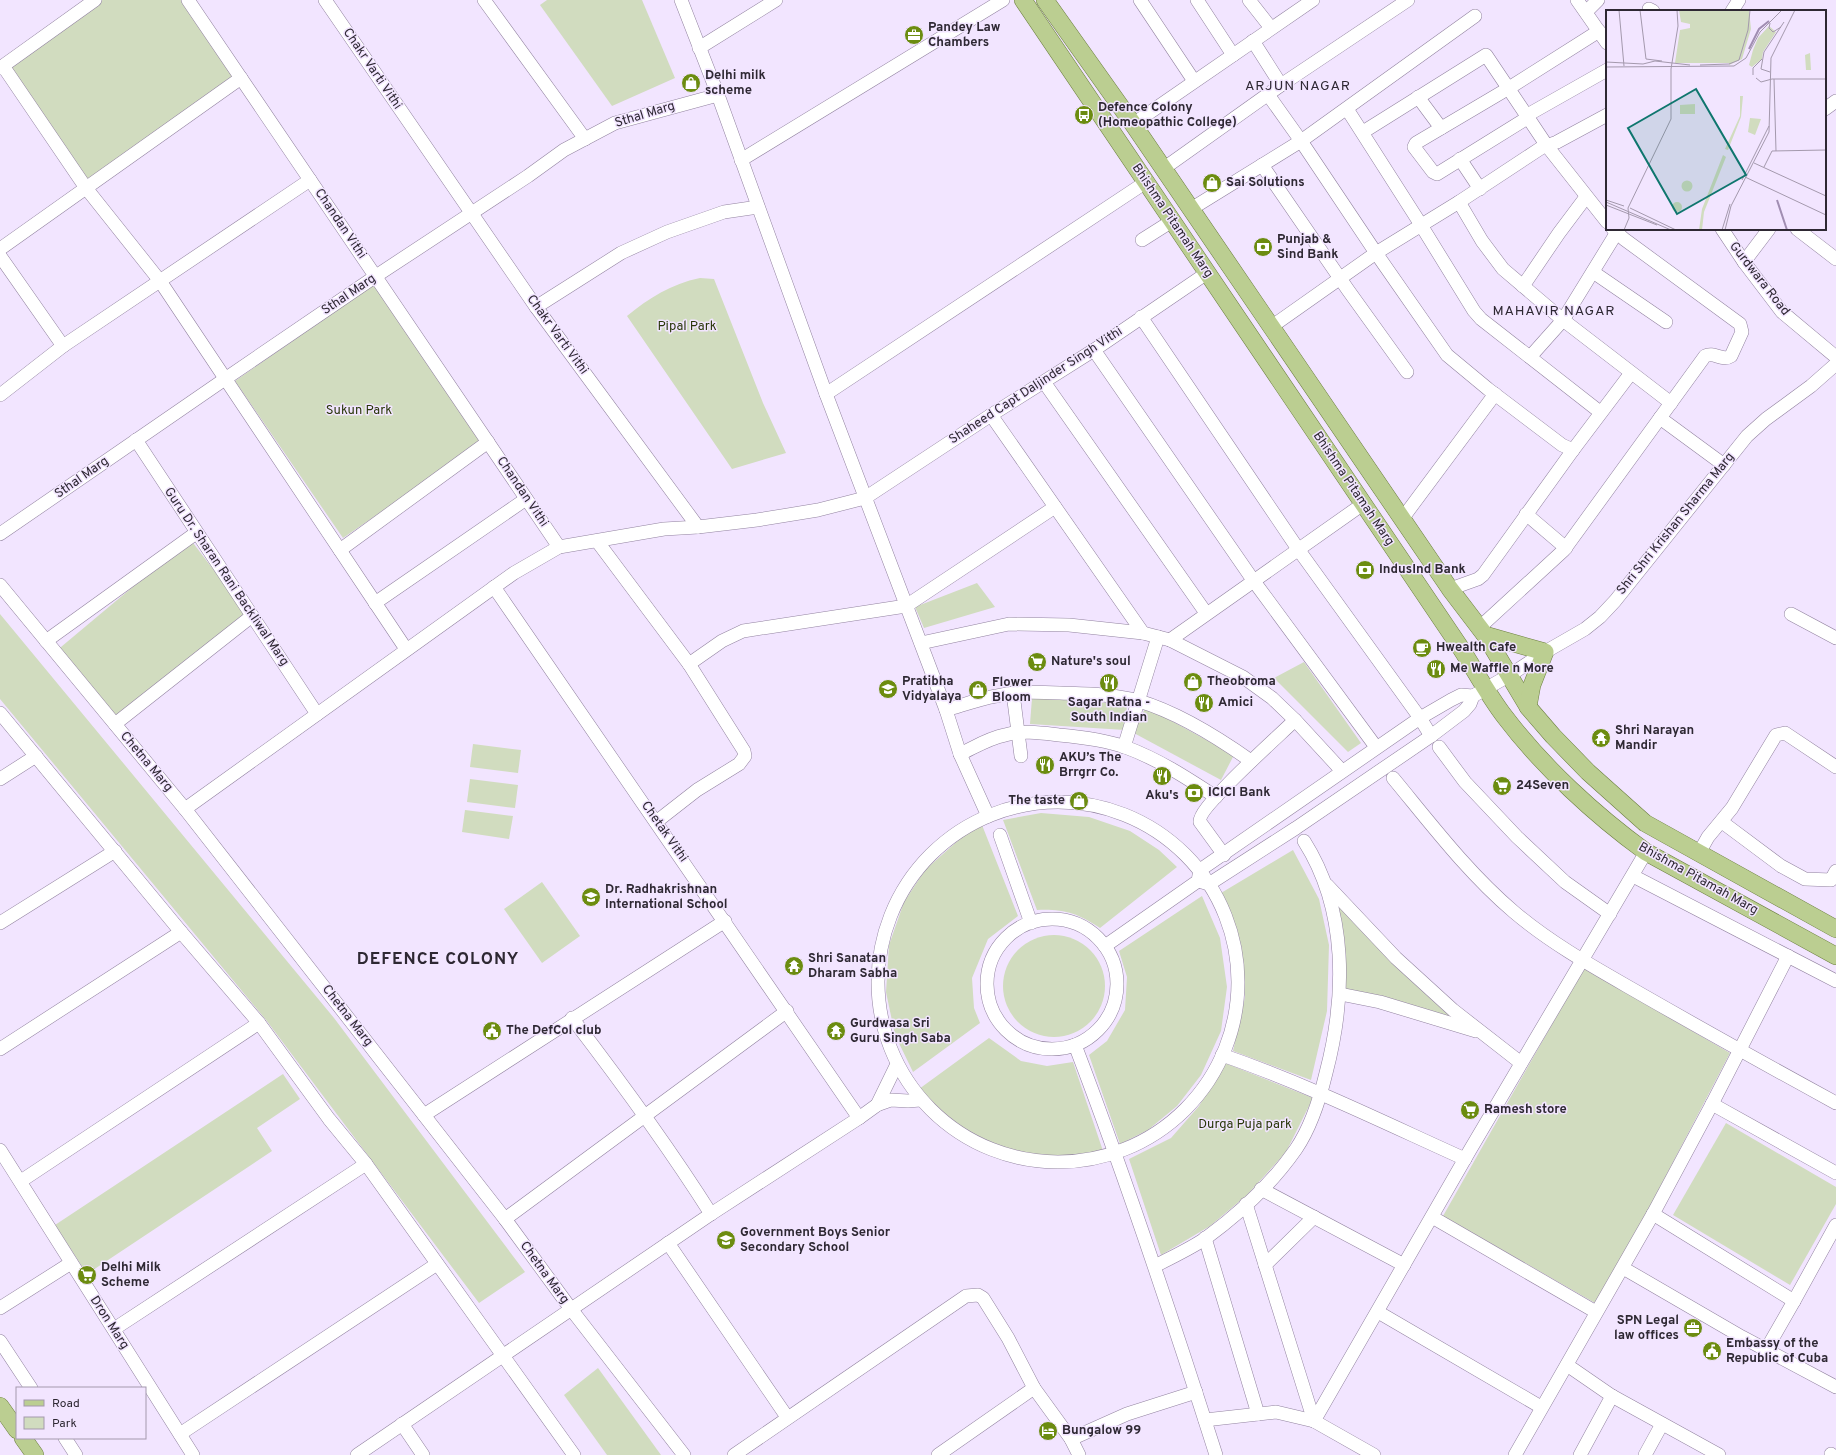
<svg xmlns="http://www.w3.org/2000/svg" width="1836" height="1455" viewBox="0 0 1836 1455" font-family="Overpass,sans-serif">
<rect width="100%" height="100%" fill="#f2e5ff"/>
<g fill="#d1dcbf">
<path d="M95,0H188L241,78L86,188L3,66Z"/>
<path d="M547,0H642L675,78L612,106L540,5Z"/>
<path d="M700,278L714,279L763,403L786,453L732,469L627,316C649,298 671,284 700,278Z"/>
<path d="M374,284L483,442L343,538L235,381Z"/>
<path d="M190,539L249,616L114,722L55,652Z"/>
<path d="M977,583L995,607L924,628L915,607Z"/>
<path d="M0,614L334,1018L525,1272L479,1303L266,1020L0,699Z"/>
<path d="M1304,662L1361,743L1348,752L1274,678Z"/>
<path d="M1032,698L1127,704L1125,730L1030,724Z"/>
<path d="M1146,707L1234,755L1221,780L1132,732Z"/>
<path d="M473,744L521,750L518,773L470,767Z"/>
<path d="M470,779L518,785L515,808L467,802Z"/>
<path d="M465,810L513,816L509,839L462,832Z"/>
<path d="M1041,813L1089,817L1130,831L1159,850L1177,867L1100,928C1077,913 1064,909 1037,910L1003,820Z"/>
<path d="M982,825L1018,916L988,939L972,978L974,1008L980,1023L913,1072L895,1035L886,992L889,945L904,902L925,870L962,837Z"/>
<path d="M1293,850L1319,899L1329,945L1327,1011L1311,1080L1233,1051L1245,997L1238,943L1221,893Z"/>
<path d="M542,882L580,936L542,963L504,909Z"/>
<path d="M1202,896L1220,938L1227,987L1221,1031L1201,1075L1177,1106L1148,1130L1120,1144L1089,1055L1107,1041L1125,1010L1127,977L1119,951Z"/>
<path d="M1338,904L1455,1019L1345,989Z"/>
<circle cx="1054" cy="986" r="51"/>
<path d="M1584,968L1730,1053L1648,1210L1595,1303L1443,1216Z"/>
<path d="M989,1038L1021,1061L1047,1066L1073,1062L1103,1151L1058,1158L1015,1153L975,1138L928,1101L919,1089Z"/>
<path d="M1225,1063L1313,1098L1286,1152L1247,1195L1210,1226L1161,1255L1129,1159L1171,1138L1199,1106Z"/>
<path d="M283,1074L300,1099L257,1128L272,1151L87,1274L55,1225Z"/>
<path d="M1726,1123L1836,1187V1204L1790,1285L1673,1215Z"/>
<path d="M598,1368L661,1455H607L564,1395Z"/>
</g>
<g fill="none" stroke-linecap="round" stroke-linejoin="round">
<defs>
<g id="minor">
<path d="M188,0L559,547"/>
<path d="M325,0L536,307L698,527L757,520L818,510L865,498L991,415L1094,350L1207,273"/>
<path d="M484,0L585,139"/>
<path d="M681,0L718,95L826,394L946,710L960,754L988,816"/>
<path d="M1140,0L1194,81"/>
<path d="M1197,0L1233,55"/>
<path d="M1249,0L1271,28"/>
<path d="M1577,0L1607,43"/>
<path d="M1649,9L1653,11"/>
<path d="M1732,11L1739,0"/>
<path d="M1586,12L1598,0"/>
<path d="M1599,31L1509,88L1416,143L1414,147L1433,172L1437,174L1524,120L1531,113L1607,70"/>
<path d="M1253,41L1281,85"/>
<path d="M699,48L776,0"/>
<path d="M3,66L86,188L160,281L406,649"/>
<path d="M0,68L95,0"/>
<path d="M1269,96L1301,141L1376,253L1447,355L1488,389L1562,445L1573,450"/>
<path d="M1418,97L1441,128"/>
<path d="M1347,109L1416,217L1474,311L1481,319L1600,412"/>
<path d="M1825,109L1836,101"/>
<path d="M1133,124L1313,0"/>
<path d="M1363,132L1486,55L1547,146L1607,222"/>
<path d="M1460,159L1480,189"/>
<path d="M741,160L1003,0"/>
<path d="M1262,165L1348,290L1407,372"/>
<path d="M1163,169L1281,85L1408,0"/>
<path d="M1459,202L1482,241L1503,269L1563,320L1671,403"/>
<path d="M1191,209L1301,141L1475,16"/>
<path d="M1722,229L1744,262L1782,312L1836,357"/>
<path d="M1797,229L1836,259"/>
<path d="M1142,240L1172,221"/>
<path d="M0,249L241,78"/>
<path d="M0,256L63,346"/>
<path d="M1744,262L1769,229"/>
<path d="M1593,272L1666,322"/>
<path d="M1523,286L1559,233L1586,197"/>
<path d="M536,307L621,253L667,232L724,212L758,207"/>
<path d="M1141,317L1298,549L1420,718L1431,736"/>
<path d="M1271,327L1376,253L1459,202L1541,148L1557,142L1607,115"/>
<path d="M1094,350L1253,580L1376,747"/>
<path d="M1530,357L1563,320L1614,237L1617,229"/>
<path d="M1044,382L1206,613"/>
<path d="M826,394L1146,182"/>
<path d="M0,395L63,346L310,180"/>
<path d="M991,415L1143,633"/>
<path d="M1660,418L1724,465"/>
<path d="M136,440L317,714"/>
<path d="M1526,514L1566,548"/>
<path d="M1402,519L1495,394"/>
<path d="M0,534L225,379L376,276L528,176L564,150L615,123L718,95"/>
<path d="M597,541L689,664L744,751L745,756L739,764L697,790L656,822"/>
<path d="M340,550L488,442"/>
<path d="M0,585L185,809L505,1219L571,1309L684,1455"/>
<path d="M494,587L859,1118"/>
<path d="M1450,589L1478,579L1483,575L1573,450L1631,373"/>
<path d="M375,603L526,499"/>
<path d="M1791,614L1836,638"/>
<path d="M1479,628L1564,550L1705,356C1714,351 1722,362 1731,356L1742,332L1740,324L1624,239L1613,229"/>
<path d="M1170,640L1363,504"/>
<path d="M46,641L196,533"/>
<path d="M921,643L1009,624L1069,625L1143,633L1170,640L1243,677L1272,698L1295,720L1342,771"/>
<path d="M689,664L722,641L743,631L906,606L1055,507"/>
<path d="M1013,693L1021,756"/>
<path d="M946,710C963,705 979,699 996,696C1017,691 1039,692 1060,693C1086,694 1113,694 1139,701C1176,712 1220,739 1251,761"/>
<path d="M0,713L181,932L259,1023L329,1119L366,1164L574,1455"/>
<path d="M115,724L252,616"/>
<path d="M1124,747L1158,637"/>
<path d="M1439,747L1465,782L1517,837L1565,882L1610,914"/>
<path d="M960,754C975,747 989,738 1005,735C1022,730 1042,733 1059,735C1081,737 1105,740 1125,747C1158,759 1187,778 1216,797"/>
<path d="M1393,778C1431,824 1468,873 1514,912C1554,946 1601,971 1646,997C1709,1033 1772,1068 1836,1103"/>
<path d="M0,779L36,756"/>
<circle cx="1058" cy="982" r="180"/>
<path d="M185,809L514,573L559,547L664,529L698,527"/>
<path d="M1722,822L1781,866L1805,879L1831,880L1836,871"/>
<path d="M1000,835L1031,923"/>
<path d="M1699,853L1708,837L1732,808L1776,735L1785,733L1836,767"/>
<path d="M1224,855L1200,822C1197,808 1281,734 1295,720"/>
<path d="M1633,876L1836,981"/>
<path d="M1202,882L1209,884L1296,828L1431,736L1464,711L1470,704L1473,696"/>
<path d="M1327,885L1396,958L1453,1010L1521,1063"/>
<circle cx="1052" cy="984" r="65"/>
<path d="M0,923L115,851"/>
<path d="M1105,946L1198,881L1200,870L1420,718L1451,700L1461,695L1473,696L1510,675L1545,652L1585,629L1600,617L1615,601L1747,436L1766,419L1811,386L1836,364"/>
<path d="M1340,994L1380,1002L1476,1031"/>
<path d="M572,1018C621,1082 668,1146 711,1214"/>
<path d="M1075,1045C1127,1181 1172,1317 1216,1455"/>
<path d="M0,1049L181,932"/>
<path d="M1222,1055C1306,1084 1385,1123 1465,1159"/>
<path d="M1712,1104L1836,1173"/>
<path d="M877,1105L897,1064"/>
<path d="M424,1115L725,921"/>
<path d="M0,1150L193,1455"/>
<path d="M21,1181L259,1023"/>
<path d="M1261,1189L1404,1265"/>
<path d="M1246,1204L1314,1421"/>
<path d="M1653,1214L1794,1301L1836,1225"/>
<path d="M1432,1217L1596,1312"/>
<path d="M505,1219L787,1011"/>
<path d="M1205,1238L1258,1414"/>
<path d="M668,1243L787,1417"/>
<path d="M1265,1265L1314,1217"/>
<path d="M1155,1266C1172,1257 1190,1249 1206,1238C1239,1214 1273,1182 1296,1149C1311,1127 1320,1098 1326,1073C1346,997 1348,910 1304,841"/>
<path d="M1623,1268L1742,1337L1836,1387"/>
<path d="M0,1308L71,1263"/>
<path d="M1378,1312L1541,1407"/>
<path d="M114,1329L366,1164"/>
<path d="M0,1341L31,1388"/>
<path d="M1766,1350L1794,1301"/>
<path d="M1567,1365L1612,1396L1719,1455"/>
<path d="M1205,1420L1276,1412L1314,1421L1374,1455"/>
<path d="M1314,1421L1470,1150L1646,852"/>
<path d="M402,1424L423,1455"/>
<path d="M180,1434L437,1264"/>
<path d="M65,1438L76,1455"/>
<path d="M1071,1439L1127,1414L1196,1392"/>
<path d="M1831,1454L1832,1455"/>
<path d="M357,1455L711,1214L859,1118L877,1105L891,1100L908,1101L920,1100"/>
<path d="M734,1455L966,1296L978,1295L983,1298L1008,1338L1034,1388L1071,1439L1079,1455"/>
<path d="M938,1455L1034,1388"/>
<path d="M1515,1455L1653,1214L1712,1104L1788,956"/>
<path d="M1580,1455L1612,1396"/>
<path d="M1645,1455L1662,1424"/>
</g>
<g id="major">
<path d="M1023,0L1460,647C1475,670 1488,695 1505,717C1543,767 1595,815 1646,852L1836,956"/>
<path d="M1045,0L1133,124L1450,589L1485,635L1528,707L1553,736L1588,772L1645,823L1836,929"/>
<path d="M1485,635L1545,652L1532,685L1528,707"/>
<path d="M0,1406L17,1430"/>
<path d="M23,1438L35,1455"/>
</g>
</defs>
<use href="#minor" stroke="#9283a0" stroke-width="14"/>
<use href="#major" stroke="#6c7f40" stroke-width="18"/>
<use href="#minor" stroke="#fff" stroke-width="13"/>
<use href="#major" stroke="#bbce91" stroke-width="17"/>
</g>
<defs>
<symbol id="office-disc" viewBox="-11 -11 22 22"><circle r="9.5" fill="#6c8c10" stroke="#f2e5ff"/><path d="M-6-3h4V-5.5h4V-3h4V5H-6ZM-1-4.5V-3h2v-1.5ZM-6 0V1H6V0Z" fill="#fff"/></symbol>
<symbol id="shop-disc" viewBox="-11 -11 22 22"><circle r="9.5" fill="#6c8c10" stroke="#f2e5ff"/><path d="M-5-2.5h2.3a2.7 3.5 0 0 1 5.4 0H5L5.5 6h-11ZM-1.5-2.5h3a1.5 2.3 0 0 0-3 0Z" fill="#fff"/></symbol>
<symbol id="bus-disc" viewBox="-11 -11 22 22"><circle r="9.5" fill="#6c8c10" stroke="#f2e5ff"/><path d="M-5-6H5V4H4V6H2V4H-2V6H-4V4H-5ZM-3.5-4V0h7V-4ZM-3.5 1.2v1.5H-2V1.2ZM2 1.2v1.5H3.5V1.2Z" fill="#fff"/></symbol>
<symbol id="bank-disc" viewBox="-11 -11 22 22"><circle r="9.5" fill="#6c8c10" stroke="#f2e5ff"/><path d="M-6-4H6V4H-6ZM0-2.3a2.3 2.3 0 1 0 0 4.6a2.3 2.3 0 1 0 0-4.6Z" fill="#fff"/></symbol>
<symbol id="cafe-disc" viewBox="-11 -11 22 22"><circle r="9.5" fill="#6c8c10" stroke="#f2e5ff"/><path d="M-5.5-4.5H6V0H3Q3 3.5 0 3.5H-2.5Q-5.5 3.5-5.5 0ZM3-3.2v2h1.7v-2ZM-6 4.5H4V6H-6Z" fill="#fff"/></symbol>
<symbol id="supermarket-disc" viewBox="-11 -11 22 22"><circle r="9.5" fill="#6c8c10" stroke="#f2e5ff"/><path d="M-6-5.5h2.5l.6 2H6L4.5 2H-2.5L-4.4-4H-6ZM-1.5 3.2a1.3 1.3 0 1 0 .1 0ZM3 3.2a1.3 1.3 0 1 0 .1 0Z" fill="#fff"/></symbol>
<symbol id="restaurant-disc" viewBox="-11 -11 22 22"><circle r="9.5" fill="#6c8c10" stroke="#f2e5ff"/><path d="M-5-6h1v4h1v-4h1v4h1v-4h1v5L-1.5 .5V6h-2V.5L-5-1ZM5-6V6H3V1.5H1.5Q1.5-4 5-6Z" fill="#fff"/></symbol>
<symbol id="school-disc" viewBox="-11 -11 22 22"><circle r="9.5" fill="#6c8c10" stroke="#f2e5ff"/><path d="M0-5L7-2L0 1L-7-2ZM-4 1L0 2.5L4 1V4Q0 6-4 4Z" fill="#fff"/></symbol>
<symbol id="temple-disc" viewBox="-11 -11 22 22"><circle r="9.5" fill="#6c8c10" stroke="#f2e5ff"/><path d="M0-6L5-2H3V0L6.5 2.5H4V6H1.5V3h-3V6H-4V2.5H-6.5L-3 0V-2H-5Z" fill="#fff"/></symbol>
<symbol id="civic-disc" viewBox="-11 -11 22 22"><circle r="9.5" fill="#6c8c10" stroke="#f2e5ff"/><path d="M-.6-6.5H3V-4.5H.6V-3L4-1V1h2V6H-6V1h2V-1L-.6-3ZM-1.2 2.5V6h2.4V2.5Z" fill="#fff"/></symbol>
<symbol id="hotel-disc" viewBox="-11 -11 22 22"><circle r="9.5" fill="#6c8c10" stroke="#f2e5ff"/><path d="M-6-4.5h1.5V1H6V5H4.5V3h-9V5H-6ZM-4 0a1.8 1.8 0 1 1 3.6 0ZM.5 0V-2.5h3Q6-2.5 6 0Z" fill="#fff"/></symbol>
</defs>
<g fill-rule="evenodd">
<use href="#office-disc" x="903" y="24" width="22" height="22"/>
<use href="#shop-disc" x="680" y="72" width="22" height="22"/>
<use href="#bus-disc" x="1073" y="104" width="22" height="22"/>
<use href="#shop-disc" x="1201" y="172" width="22" height="22"/>
<use href="#bank-disc" x="1252" y="236" width="22" height="22"/>
<use href="#bank-disc" x="1354" y="559" width="22" height="22"/>
<use href="#cafe-disc" x="1411" y="637" width="22" height="22"/>
<use href="#supermarket-disc" x="1026" y="651" width="22" height="22"/>
<use href="#restaurant-disc" x="1425" y="658" width="22" height="22"/>
<use href="#shop-disc" x="1182" y="671" width="22" height="22"/>
<use href="#restaurant-disc" x="1098" y="672" width="22" height="22"/>
<use href="#school-disc" x="877" y="678" width="22" height="22"/>
<use href="#shop-disc" x="967" y="679" width="22" height="22"/>
<use href="#restaurant-disc" x="1193" y="692" width="22" height="22"/>
<use href="#temple-disc" x="1590" y="727" width="22" height="22"/>
<use href="#restaurant-disc" x="1034" y="754" width="22" height="22"/>
<use href="#restaurant-disc" x="1151" y="765" width="22" height="22"/>
<use href="#supermarket-disc" x="1491" y="775" width="22" height="22"/>
<use href="#bank-disc" x="1183" y="782" width="22" height="22"/>
<use href="#shop-disc" x="1068" y="790" width="22" height="22"/>
<use href="#school-disc" x="580" y="886" width="22" height="22"/>
<use href="#temple-disc" x="783" y="955" width="22" height="22"/>
<use href="#civic-disc" x="481" y="1020" width="22" height="22"/>
<use href="#temple-disc" x="825" y="1020" width="22" height="22"/>
<use href="#supermarket-disc" x="1459" y="1099" width="22" height="22"/>
<use href="#school-disc" x="715" y="1229" width="22" height="22"/>
<use href="#supermarket-disc" x="76" y="1264" width="22" height="22"/>
<use href="#office-disc" x="1682" y="1317" width="22" height="22"/>
<use href="#civic-disc" x="1701" y="1340" width="22" height="22"/>
<use href="#hotel-disc" x="1037" y="1420" width="22" height="22"/>
</g>
<g text-anchor="middle" dominant-baseline="central" stroke-width="3" stroke-linejoin="round" paint-order="stroke">
<g font-size="13" font-weight="bold" fill="#2e2833" stroke="#f2e5ff" text-anchor="start">
<text x="928" y="28">Pandey Law<tspan x="928" dy="15">Chambers</tspan></text>
<text x="705" y="76">Delhi milk<tspan x="705" dy="15">scheme</tspan></text>
<text x="1098" y="108">Defence Colony<tspan x="1098" dy="15">(Homeopathic College)</tspan></text>
<text x="1226" y="183">Sai Solutions</text>
<text x="1277" y="240">Punjab &amp;<tspan x="1277" dy="15">Sind Bank</tspan></text>
<text x="1379" y="570">IndusInd Bank</text>
<text x="1436" y="648">Hwealth Cafe</text>
<text x="1051" y="662">Nature's soul</text>
<text x="1450" y="669">Me Waffle n More</text>
<text x="902" y="682">Pratibha<tspan x="902" dy="15">Vidyalaya</tspan></text>
<text x="1207" y="682">Theobroma</text>
<text x="992" y="683">Flower<tspan x="992" dy="15">Bloom</tspan></text>
<text x="1109" y="703" text-anchor="middle">Sagar Ratna -<tspan x="1109" dy="15">South Indian</tspan></text>
<text x="1218" y="703">Amici</text>
<text x="1615" y="731">Shri Narayan<tspan x="1615" dy="15">Mandir</tspan></text>
<text x="1059" y="758">AKU’s The<tspan x="1059" dy="15">Brrgrr Co.</tspan></text>
<text x="1516" y="786">24Seven</text>
<text x="1208" y="793">ICICI Bank</text>
<text x="1162" y="796" text-anchor="middle">Aku's</text>
<text x="1065" y="801" text-anchor="end">The taste</text>
<text x="605" y="890">Dr. Radhakrishnan<tspan x="605" dy="15">International School</tspan></text>
<text x="808" y="959">Shri Sanatan<tspan x="808" dy="15">Dharam Sabha</tspan></text>
<text x="850" y="1024">Gurdwasa Sri<tspan x="850" dy="15">Guru Singh Saba</tspan></text>
<text x="506" y="1031">The DefCol club</text>
<text x="1484" y="1110">Ramesh store</text>
<text x="740" y="1233">Government Boys Senior<tspan x="740" dy="15">Secondary School</tspan></text>
<text x="101" y="1268">Delhi Milk<tspan x="101" dy="15">Scheme</tspan></text>
<text x="1679" y="1321" text-anchor="end">SPN Legal<tspan x="1679" dy="15">law offices</tspan></text>
<text x="1726" y="1344">Embassy of the<tspan x="1726" dy="15">Republic of Cuba</tspan></text>
<text x="1062" y="1431">Bungalow 99</text>
</g>
<g font-size="13" fill="#2e2833" stroke="#f2e5ff">
<text transform="translate(372 69) rotate(56)">Chakr Varti Vithi</text>
<text transform="translate(645 115) rotate(-17)">Sthal Marg</text>
<text transform="translate(1172 221) rotate(56)">Bhishma Pitamah Marg</text>
<text transform="translate(340 224) rotate(56)">Chandan Vithi</text>
<text transform="translate(1759 279) rotate(52)">Gurdwara Road</text>
<text transform="translate(349 295) rotate(-34)">Sthal Marg</text>
<text transform="translate(557 335) rotate(54)">Chakr Varti Vithi</text>
<text transform="translate(1036 386) rotate(-33)">Shaheed Capt Daljinder Singh Vithi</text>
<text transform="translate(82 478) rotate(-35)">Sthal Marg</text>
<text transform="translate(1353 489) rotate(56)">Bhishma Pitamah Marg</text>
<text transform="translate(522 492) rotate(56)">Chandan Vithi</text>
<text transform="translate(1676 524) rotate(-51)">Shri Shri Krishan Sharma Marg</text>
<text transform="translate(226 577) rotate(56)">Guru Dr. Sharan Rani Backliwal Marg</text>
<text transform="translate(146 762) rotate(50)">Chetna Marg</text>
<text transform="translate(664 832) rotate(55)">Chetak Vithi</text>
<text transform="translate(1698 879) rotate(29)">Bhishma Pitamah Marg</text>
<text transform="translate(347 1016) rotate(52)">Chetna Marg</text>
<text transform="translate(544 1273) rotate(54)">Chetna Marg</text>
<text transform="translate(109 1323) rotate(57)">Dron Marg</text>
</g>
<g font-size="13" fill="#283608" stroke="#f2e5ff">
<text x="687" y="327">Pipal Park</text>
<text x="359" y="411">Sukun Park</text>
<text x="1245" y="1125">Durga Puja park</text>
</g>
<g font-size="14" letter-spacing="1" fill="#2e2833" stroke="#f2e5ff">
<text x="1298" y="86">ARJUN NAGAR</text>
<text x="1554" y="311">MAHAVIR NAGAR</text>
</g>
<g font-size="17" font-weight="bold" letter-spacing="1" fill="#2e2833" stroke="#f2e5ff">
<text x="438" y="960">DEFENCE COLONY</text>
</g>
</g>
<g transform="translate(1606 10)">
<rect width="220" height="220" fill="#f2e5ff"/>
<path d="M73,0H143L145,19L136,49L123,55V53H69L74,20L84,18V14L75,12ZM163,16L170,22L157,42L156,49L146,57L143,55L147,40L152,28ZM204,43L205,60H200L199,45ZM134,86H137L135,107L122,140L119,139L134,106ZM89,94V104H74V95ZM144,108L155,109L149,125L142,122ZM117,145L120,147L98,202L96,220H93L96,199ZM75.5 176a5.5 5.5 0 1 1 11 0a5.5 5.5 0 1 1-11 0ZM66 197a5 5 0 1 1 10 0a5 5 0 1 1-10 0Z" fill="#d1dcbf"/>
<path fill="none" stroke="#a18eb2" stroke-width="2" d="M143,39L153,19L163,11M171,190L181,220"/>
<path fill="none" stroke="#a499ad" stroke-width="1" d="M13,0L18,56M34,0L40,49L56,51M164,13L163,18L167,22L175,17M0,52L37,54L49,51L84,55M94,55L123,54L133,50L142,20L144,0M0,57L128,56L140,48L154,22L176,0M164,62L155,59L158,42L178,12M147,65V58L156,49M150,68L155,72L166,69H220M168,69L170,141M148,153L220,186M158,157L166,141L220,140M139,167L220,205M136,170L163,116M0,190L18,196M0,192L65,220M0,195L51,215M24,198L70,220M18,220L23,208L22,198L65,109V59L72,16L71,0M116,220L124,194M119,220L125,196L163,122L165,48L189,0"/>
<path fill="#0f766e" fill-opacity="0.15" stroke="#0f766e" stroke-width="2" d="M90,79L140,165L71,204L22,118Z"/>
<rect width="220" height="220" fill="none" stroke="#2e2833" stroke-width="2"/>
</g>
<rect x="16" y="1387" width="130" height="52" fill="#f2e5ff" stroke="#a499ad"/>
<rect x="24" y="1400" width="20" height="6" fill="#bbce91" stroke="#a499ad"/>
<text x="52" y="1407" font-size="12" fill="#2e2833">Road</text>
<rect x="24" y="1417" width="20" height="12" fill="#d1dcbf" stroke="#a499ad"/>
<text x="52" y="1427" font-size="12" fill="#2e2833">Park</text>
</svg>
